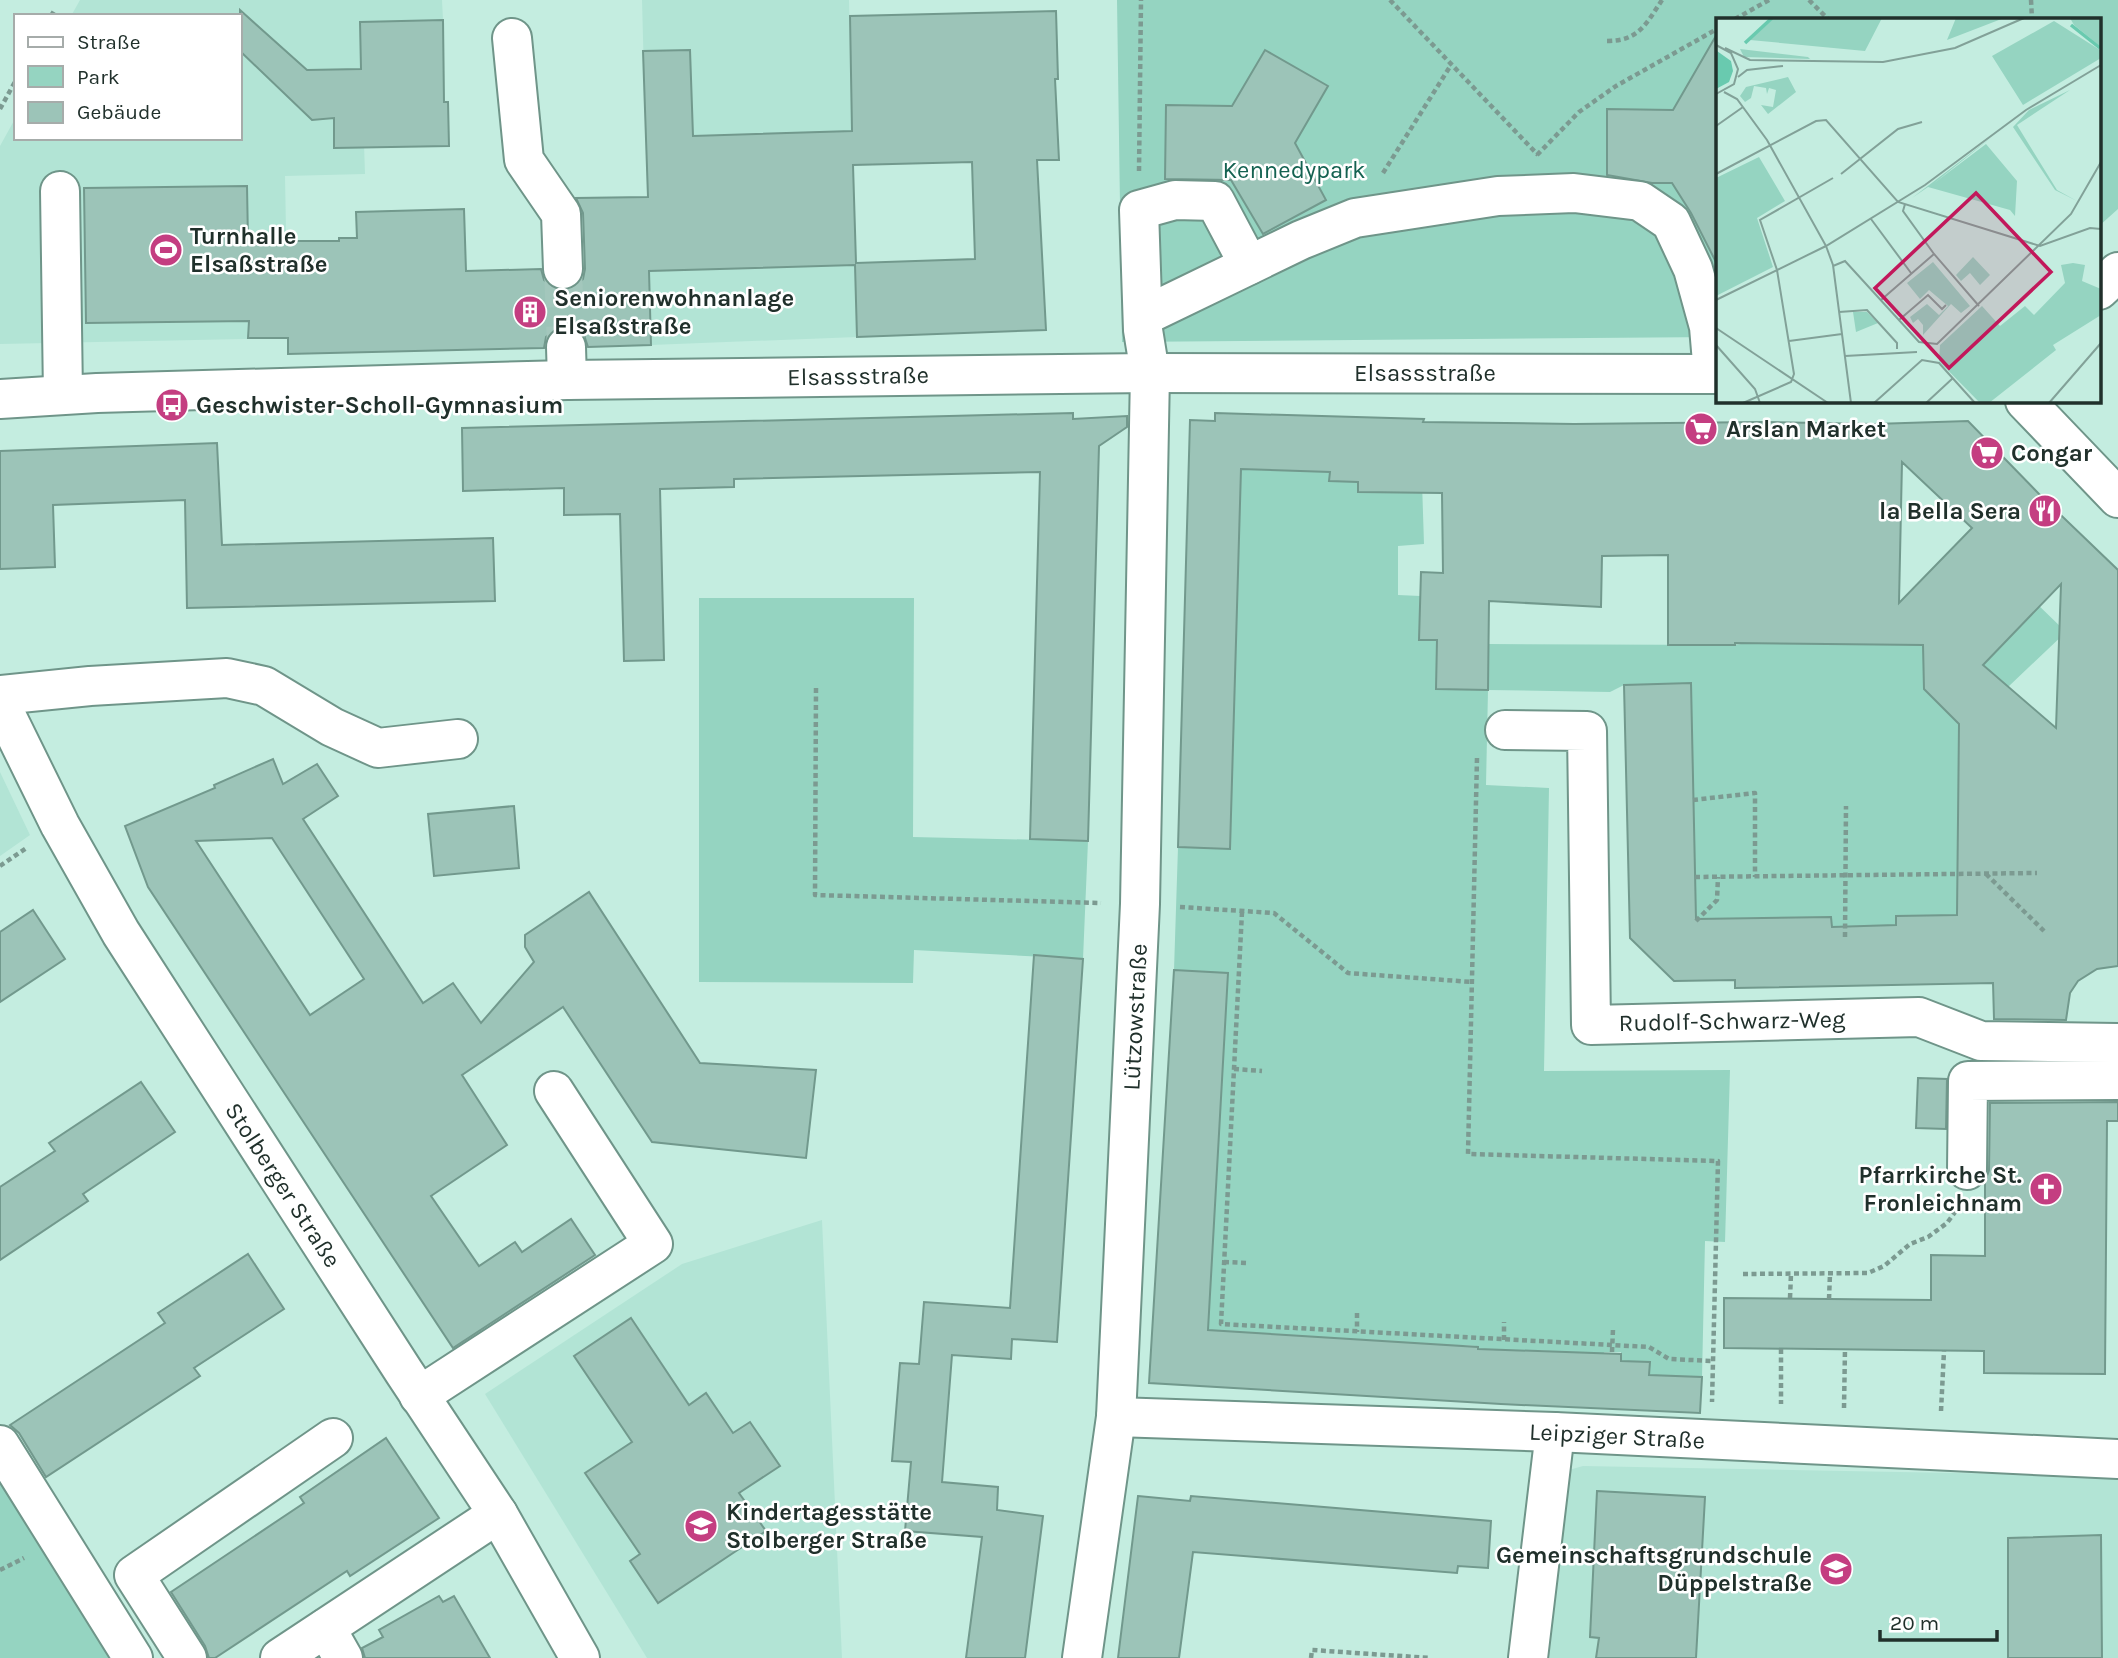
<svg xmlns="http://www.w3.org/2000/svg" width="2118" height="1658" viewBox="0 0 2118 1658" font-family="Karla,sans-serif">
<rect width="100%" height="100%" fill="#c4ede0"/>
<g fill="#b2e4d5">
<path d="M80,0H442L443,20L360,22L365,174L285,176L288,338L0,344V146L16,117V138H240V16H71Z"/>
<path d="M642,0H849L857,337L651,345Z"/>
<path d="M0,772L30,835L0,856Z"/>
<path d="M822,1220L842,1658H647L485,1394L682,1264Z"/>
<path d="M1583,1466L2118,1476V1658H1548L1561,1479L1569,1470Z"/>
</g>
<g fill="#95d4c1">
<path d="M1117,0H2118V209L2099,226V19H1717V337L1122,342Z"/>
<path d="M1241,469L1330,472L1329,481L1358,482V492H1385V481L1422,482L1424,544L1398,546V595L1420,596L1419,640L1488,644L1735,645L1753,642L1923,645L1977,671L2031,598L2066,632L2008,687L2057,927L1896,916V925L1832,937L1831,917L1734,918L1711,936L1677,903L1695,877L1691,684L1624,685L1610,692L1488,690L1486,785L1549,788L1544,1071L1730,1070L1725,1242L1705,1241L1702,1377L1649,1375L1621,1361V1352H1604L1603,1358L1549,1356V1351L1534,1350L1533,1355L1477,1351V1346L1460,1345V1352L1257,1340V1332H1240L1207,1336L1228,973L1174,970L1178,847L1230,849Z"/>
<path d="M699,598H914L913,837L1088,841L1083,959L914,950L913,983L699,982Z"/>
<path d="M0,1432L143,1658H0Z"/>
</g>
<g fill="#9cc4b8" stroke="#72998d" stroke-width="2" fill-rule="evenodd">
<path d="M240,10L307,70L361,69L360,22L443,20L444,102H448L449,146L334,148V118L312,120L240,51Z"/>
<path d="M1056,11L1058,79H1055L1059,160H1037L1046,330L857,337L855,265L649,271L651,345L588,347L584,335L577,328L566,325L554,329L546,337L544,348L288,354V338H248L249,321L86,323L84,188L247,186L248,241H339V238H357L356,212L464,209L466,271L541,269L544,280L552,288L564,291L575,287L583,279L585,269L583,213L576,198L648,197L643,51L690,50L693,136L852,131L850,16ZM972,162L975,259L856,263L853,165Z"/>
<path d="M1717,34V264L1691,213L1672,183H1652L1607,175V109L1673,110Z"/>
<path d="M1265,50L1328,86L1295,143L1326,200L1263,234L1231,180L1165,179L1166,105L1232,106Z"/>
<path d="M1073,413V419L1127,416V427L1099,446L1088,841L1030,839L1040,472L734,479V487L660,489L664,660L624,661L620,514L564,515V488L463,491L462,428Z"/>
<path d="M1215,413L1424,419L1423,422L1574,424L1762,422L1874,424L1968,421L2041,496L2118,570V966L2097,969L2078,981L2070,993L2066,1020L1994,1019L1993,983L1735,988V980L1674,981L1630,938L1624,685L1691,683L1696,919L1831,917L1832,927L1896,925V916L1957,915L1959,724L1924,689L1923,645L1735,643V645H1668V555L1602,556L1601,607L1489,601L1488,690L1436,689L1437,640H1419L1421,572L1443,573L1442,493L1358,492V482L1329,481L1330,472L1241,469L1230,849L1178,847L1190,420L1215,421ZM1902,462L1972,528L1899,603ZM2061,584L2056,728L1983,665Z"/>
<path d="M217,443L222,545L493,538L495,601L187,608L185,500L53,505L55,567L0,569V451Z"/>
<path d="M273,759L283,784L317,764L338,796L303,819L423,1003L453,983L481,1023L534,962L525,947V935L589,892L700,1063L816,1070L806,1158L652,1142L563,1007L462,1075L507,1145L431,1196L479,1266L515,1242L522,1252L571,1219L595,1255L453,1348L148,887L125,826L215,788L214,785ZM272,838L364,979L310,1015L196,841Z"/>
<path d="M514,806L519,868L434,876L428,814Z"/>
<path d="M33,910L65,959L0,1002V932Z"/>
<path d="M1034,955L1083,959L1057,1342L1012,1339L1011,1359L952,1355L942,1482L998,1487L997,1510L1043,1516L1025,1658H966L982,1537L905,1531L911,1462L892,1461L900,1363L919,1364L924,1302L1010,1308Z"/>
<path d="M1174,970L1228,973L1208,1330L1478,1347V1349L1621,1354V1361L1650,1362L1649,1375L1702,1377L1700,1413L1501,1404L1149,1383Z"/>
<path d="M1918,1078L1947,1079L1946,1129L1916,1128Z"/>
<path d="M141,1082L175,1132L83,1194L88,1201L0,1260V1187L55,1151L49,1143Z"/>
<path d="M2118,1102V1121H2107L2105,1374L1984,1373V1351L1724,1348V1298L1931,1300V1255L1985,1256V1182L1989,1170L1990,1103Z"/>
<path d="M248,1254L284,1309L194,1368L200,1376L46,1477L19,1433L10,1425L165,1323L158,1313Z"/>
<path d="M631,1318L689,1405L706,1393L733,1433L750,1422L780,1466L739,1493L766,1531L658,1603L630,1561L640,1554L585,1473L632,1442L574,1356Z"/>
<path d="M386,1438L439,1518L350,1576L347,1571L215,1658H209L205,1646L171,1592L304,1503L300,1497Z"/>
<path d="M1597,1491L1705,1497L1696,1658H1596L1599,1638L1590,1637Z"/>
<path d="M1138,1496L1190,1501L1191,1496L1491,1521L1488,1568L1458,1566L1457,1573L1193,1552L1179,1658H1118Z"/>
<path d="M2101,1535L2102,1658H2008V1538Z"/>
<path d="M439,1596L443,1602L454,1596L490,1658H365L362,1648L383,1637L379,1630Z"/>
</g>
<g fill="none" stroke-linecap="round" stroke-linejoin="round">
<path stroke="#a3c7bc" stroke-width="38" stroke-dasharray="38 19" stroke-linecap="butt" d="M563,269L566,347"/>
<defs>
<g id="minor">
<path d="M512,38L524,160L561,214L563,269"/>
<path d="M60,191L63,394"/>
<path d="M2099,290L2118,272"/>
<path d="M1144,316L1301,240L1355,218L1498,196L1574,193L1640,201L1671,222L1693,269L1709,327L1713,374"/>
<path d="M566,347L567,380"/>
<path d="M0,399L97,393L567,380L1150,373L1717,374"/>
<path d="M2025,401L2118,498"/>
<path d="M0,695L90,686L227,678L264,686L332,727L378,748L458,739"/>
<path d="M0,703L60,825L121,933L404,1372L498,1514L580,1658"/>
<path d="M1505,730L1587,731L1591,1025L1919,1017L1981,1041L2118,1043"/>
<path d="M1967,1170L1968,1081L2118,1080"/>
<path d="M419,1396L653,1244L554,1091"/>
<path d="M1116,1417L1555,1432L2118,1459"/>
<path d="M0,1445L133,1658"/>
<path d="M326,1628L343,1658"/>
<path d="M187,1658L134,1575L333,1438"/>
<path d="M280,1658L498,1514"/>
<path d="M1082,1658L1116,1417L1140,904L1150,373L1143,330L1139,210L1175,200L1215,201L1249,265"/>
<path d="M1528,1658L1555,1432"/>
</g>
</defs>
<use href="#minor" stroke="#6f9589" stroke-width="42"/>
<g stroke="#7c9a91" stroke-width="4.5" stroke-dasharray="5 3.5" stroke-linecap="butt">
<path d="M1390,0L1538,155"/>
<path d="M1809,0L1828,19"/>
<path d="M2031,0L2032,19"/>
<path d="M51,16L54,11"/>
<path d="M1735,19L1769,0"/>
<path d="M1607,41C1639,41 1646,24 1662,0"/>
<path d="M0,109L16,80"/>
<path d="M1537,155L1579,112L1616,86L1717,29"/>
<path d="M1139,171L1141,0"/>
<path d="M1383,173L1451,65"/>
<path d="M816,688L815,895L1101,903"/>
<path d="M1477,758L1468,1154L1718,1161L1712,1402"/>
<path d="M1693,800L1755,793V877"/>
<path d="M0,866L28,847"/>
<path d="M1986,874L2044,931"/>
<path d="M1695,877L2037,873"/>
<path d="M1180,907L1274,913L1348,973L1472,982"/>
<path d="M1242,912L1221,1324L1649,1347L1669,1359L1713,1361"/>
<path d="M1696,921L1717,900L1718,877"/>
<path d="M1845,937L1846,806"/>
<path d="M1234,1069L1262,1071"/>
<path d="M1224,1262L1249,1263"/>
<path d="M1743,1274L1868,1273L1884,1266L1910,1244L1928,1237L1947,1223L1958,1208"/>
<path d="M1790,1298L1791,1274"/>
<path d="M1829,1299L1830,1274"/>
<path d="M1357,1313V1332"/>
<path d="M1504,1340V1322"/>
<path d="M1781,1349V1404"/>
<path d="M1612,1352L1613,1329"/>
<path d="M1844,1408L1845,1349"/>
<path d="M1941,1411L1944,1351"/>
<path d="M0,1570L24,1558"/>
<path d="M1311,1658L1312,1650L1430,1658"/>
</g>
<use href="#minor" stroke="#fff" stroke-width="38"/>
</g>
<defs>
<symbol id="stadium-disc" viewBox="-11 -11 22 22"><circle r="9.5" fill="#c43e81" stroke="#fff"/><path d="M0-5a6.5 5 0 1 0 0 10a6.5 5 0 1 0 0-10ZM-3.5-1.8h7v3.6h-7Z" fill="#fff"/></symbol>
<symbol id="building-disc" viewBox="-11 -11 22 22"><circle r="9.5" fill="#c43e81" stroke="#fff"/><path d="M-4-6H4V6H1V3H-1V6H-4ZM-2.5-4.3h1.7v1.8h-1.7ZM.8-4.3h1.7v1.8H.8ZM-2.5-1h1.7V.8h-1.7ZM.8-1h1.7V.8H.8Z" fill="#fff"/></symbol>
<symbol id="bus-disc" viewBox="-11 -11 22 22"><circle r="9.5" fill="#c43e81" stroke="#fff"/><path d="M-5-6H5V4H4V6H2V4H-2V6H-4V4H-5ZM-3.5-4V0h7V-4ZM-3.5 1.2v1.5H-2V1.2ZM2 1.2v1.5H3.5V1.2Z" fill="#fff"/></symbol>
<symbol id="supermarket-disc" viewBox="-11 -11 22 22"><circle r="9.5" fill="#c43e81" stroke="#fff"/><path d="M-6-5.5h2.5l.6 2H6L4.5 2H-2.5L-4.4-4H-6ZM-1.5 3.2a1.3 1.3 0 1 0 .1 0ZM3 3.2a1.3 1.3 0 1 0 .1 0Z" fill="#fff"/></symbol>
<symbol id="restaurant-disc" viewBox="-11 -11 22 22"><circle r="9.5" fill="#c43e81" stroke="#fff"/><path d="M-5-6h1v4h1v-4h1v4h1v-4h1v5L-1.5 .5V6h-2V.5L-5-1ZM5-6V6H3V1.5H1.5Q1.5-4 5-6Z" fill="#fff"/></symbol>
<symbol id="church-disc" viewBox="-11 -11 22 22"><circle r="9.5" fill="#c43e81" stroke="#fff"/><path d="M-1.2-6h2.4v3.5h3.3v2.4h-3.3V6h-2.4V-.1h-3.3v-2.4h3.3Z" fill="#fff"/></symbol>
<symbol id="school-disc" viewBox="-11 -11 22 22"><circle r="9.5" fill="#c43e81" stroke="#fff"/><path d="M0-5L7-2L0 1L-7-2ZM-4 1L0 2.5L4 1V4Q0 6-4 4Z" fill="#fff"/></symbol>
</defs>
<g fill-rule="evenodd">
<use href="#stadium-disc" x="147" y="231" width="38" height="38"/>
<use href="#building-disc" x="511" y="293" width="38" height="38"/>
<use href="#bus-disc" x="153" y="386" width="38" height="38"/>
<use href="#supermarket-disc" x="1682" y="410" width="38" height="38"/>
<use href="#supermarket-disc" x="1968" y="434" width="38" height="38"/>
<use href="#restaurant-disc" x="2026" y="492" width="38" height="38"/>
<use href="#church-disc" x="2027" y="1170" width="38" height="38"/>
<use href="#school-disc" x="682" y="1507" width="38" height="38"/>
<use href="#school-disc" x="1817" y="1550" width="38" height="38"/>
</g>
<g text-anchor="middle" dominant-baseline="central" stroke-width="5" stroke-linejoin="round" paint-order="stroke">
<g font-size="24" fill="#146251" stroke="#fff">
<text x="1294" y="170">Kennedypark</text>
</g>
<g font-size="24" font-weight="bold" fill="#20302b" stroke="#fff" text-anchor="start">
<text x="190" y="236">Turnhalle<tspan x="190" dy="28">Elsaßstraße</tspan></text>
<text x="554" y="298">Seniorenwohnanlage<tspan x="554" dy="28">Elsaßstraße</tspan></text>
<text x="196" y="405">Geschwister-Scholl-Gymnasium</text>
<text x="1726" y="429">Arslan Market</text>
<text x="2011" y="453">Congar</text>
<text x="2021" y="511" text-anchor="end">la Bella Sera</text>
<text x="2022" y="1175" text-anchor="end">Pfarrkirche St.<tspan x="2022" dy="28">Fronleichnam</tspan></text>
<text x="726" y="1512">Kindertagesstätte<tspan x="726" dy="28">Stolberger Straße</tspan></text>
<text x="1812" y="1555" text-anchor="end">Gemeinschaftsgrundschule<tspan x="1812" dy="28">Düppelstraße</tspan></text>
</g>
<g font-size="24" fill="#20302b" stroke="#fff">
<text x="1425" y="373">Elsassstraße</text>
<text transform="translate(858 376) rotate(-1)">Elsassstraße</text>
<text transform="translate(1135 1017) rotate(-87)">Lützowstraße</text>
<text transform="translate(1732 1021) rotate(-1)">Rudolf-Schwarz-Weg</text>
<text transform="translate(283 1185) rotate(57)">Stolberger Straße</text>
<text transform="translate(1617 1436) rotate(3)">Leipziger Straße</text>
</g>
</g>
<g transform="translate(1716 18)">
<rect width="385" height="385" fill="#c4ede0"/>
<path d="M58,0H166L149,33L34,22ZM240,0H288L231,22ZM354,0H385V29L358,7ZM338,3L384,32L385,40L307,87L276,38ZM24,31L92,39L94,41L28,39ZM72,59L80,74L52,96L45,87L57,89L60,72L53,70L51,76L50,70L38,68L35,80L29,84L24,78L30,69ZM354,72L301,107L341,172L361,183L339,172L297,109L313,92ZM276,119L217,166L270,126L301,163L299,198L294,192L212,169L196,180ZM43,139L69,183L41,200L57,249L0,278V160ZM257,239L274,257L264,267L254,255L245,263L240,257ZM217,244L254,288L245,295L235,286L207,317V307L202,301L197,305L194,299L211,286L223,297L232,288L213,272L204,281L191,265ZM357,245L369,247L366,263L385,271V297L337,327L340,332L273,385H264L223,343L224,327L266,288L284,308L309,288L318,297L349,265L345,247ZM137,294H151L162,305L140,314Z" fill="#95d4c1"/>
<path d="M1,33L15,43L17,53L13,64L0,71Z" fill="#69caaf"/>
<path fill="none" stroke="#69caaf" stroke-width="3.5" d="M355,7L384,30M29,25L56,0"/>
<path fill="none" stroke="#82a198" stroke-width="2" d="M0,27L15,35L22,51L18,66L0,76M9,30L34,42L167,44L239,30L308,0M22,59L31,52L67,48M8,74L21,81L51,122L110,228M0,108L27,89M0,156L100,103L110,102L182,184L324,228L374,210L385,211M125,156L182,111L206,104M189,186L187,193L218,236L263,288M155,201L195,255M110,228L117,247L135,385M117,248L129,243L203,324L221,326L355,196L385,144M0,282L110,228L209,167L310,92L385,47M165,282L218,236M123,294L151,292L181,325V331M183,302L212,277L226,291L230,287M0,310L112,385M73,323L126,316M0,327L39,371L44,385M129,338L201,334M27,385L75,364L78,356L61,252L44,202L117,160M158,385L206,342L223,345L259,385M210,385L237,360M333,385L385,325"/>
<path fill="#c2185b" fill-opacity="0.15" stroke="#c2185b" stroke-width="3.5" d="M260,175L335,254L233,350L159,270Z"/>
<rect width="385" height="385" fill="none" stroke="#20302b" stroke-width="3.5"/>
</g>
<rect x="14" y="14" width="228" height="126" fill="#ffffff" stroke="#a6acaa" stroke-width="2"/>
<rect x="28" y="37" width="35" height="10" fill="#ffffff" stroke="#a6acaa" stroke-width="2"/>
<text x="77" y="49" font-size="21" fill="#20302b">Straße</text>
<rect x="28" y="66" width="35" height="21" fill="#95d4c1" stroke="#a6acaa" stroke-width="2"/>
<text x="77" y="84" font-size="21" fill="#20302b">Park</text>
<rect x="28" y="102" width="35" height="21" fill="#9cc4b8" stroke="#a6acaa" stroke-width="2"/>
<text x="77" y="119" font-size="21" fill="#20302b">Gebäude</text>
<path d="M1880 1630v10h117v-10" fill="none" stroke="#20302b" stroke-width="3.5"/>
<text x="1890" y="1630" font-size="21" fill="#20302b" stroke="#ffffff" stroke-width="5" paint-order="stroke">20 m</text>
</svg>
